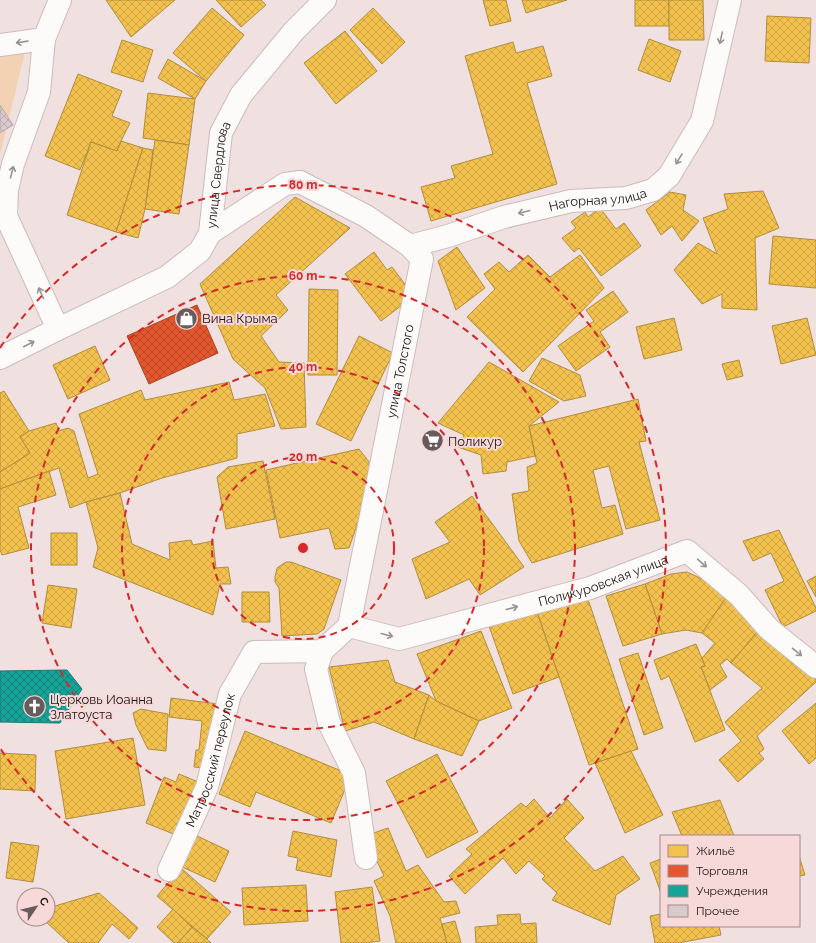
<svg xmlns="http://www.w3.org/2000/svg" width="816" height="943" viewBox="0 0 816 943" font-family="Raleway,sans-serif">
<defs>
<pattern id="homes-cross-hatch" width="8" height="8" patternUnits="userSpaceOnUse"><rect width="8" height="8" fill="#f2c14e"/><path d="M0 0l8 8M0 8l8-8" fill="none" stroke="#cfa543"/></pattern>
<pattern id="shops-cross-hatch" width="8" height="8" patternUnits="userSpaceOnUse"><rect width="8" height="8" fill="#e4572e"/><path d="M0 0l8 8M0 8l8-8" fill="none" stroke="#b84726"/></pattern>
<pattern id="public-cross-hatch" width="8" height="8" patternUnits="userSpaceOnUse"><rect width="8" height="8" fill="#17a398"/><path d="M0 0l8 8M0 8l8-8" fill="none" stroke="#14847b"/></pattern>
<pattern id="building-cross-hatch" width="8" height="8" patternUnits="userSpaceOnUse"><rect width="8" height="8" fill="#d8cacd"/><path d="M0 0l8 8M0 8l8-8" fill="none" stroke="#b9adaf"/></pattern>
</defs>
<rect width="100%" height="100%" fill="#f1e0e0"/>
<path fill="#f2d2b3" d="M27,44L0,155V53Z"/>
<g fill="url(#homes-cross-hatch)" stroke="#b28d3d">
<path d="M106,0H175L131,37Z"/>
<path d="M216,0H261L266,5L241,27Z"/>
<path d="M483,0H506L511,21L490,26Z"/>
<path d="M522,0H567L526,13Z"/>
<rect x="635" y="0" width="34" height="26"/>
<path d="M669,0H703L704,40H669Z"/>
<path d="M212,8L244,35L206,81L173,53Z"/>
<path d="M373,8L405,42L382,64L350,30Z"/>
<path d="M767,16L811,18L809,63L765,61Z"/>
<path d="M345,31L377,71L336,104L304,63Z"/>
<path d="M649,39L681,51L670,82L638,70Z"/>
<path d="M122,40L153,50L143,82L111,72Z"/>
<path d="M513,42L516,53L543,46L552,76L527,83L557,184L431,221L421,187L455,178L451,166L493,154L465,56Z"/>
<path d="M168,59L206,81L195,99L158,78Z"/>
<path d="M78,74L122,91L112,116L130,123L121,141L117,151L91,142L80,170L45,156Z"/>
<path d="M148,93L195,99L189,145L143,138Z"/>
<path d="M155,140L189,145L179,214L145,209Z"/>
<path d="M121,141L143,148L116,232L67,215L91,142L117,151Z"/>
<path d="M143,148L153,150L145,209L138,238L116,232Z"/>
<path d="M763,191L779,228L755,238L757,310L722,308V294L702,304L674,270L698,243L717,254L703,218L728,209L724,194Z"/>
<path d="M670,192L686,195L683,210L699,221L682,241L672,226L661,235L646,210Z"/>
<path d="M295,197L350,228L276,295L288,310L261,336L279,362L304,363L306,427L281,429L265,388L233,359L200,284Z"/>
<path d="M600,208L616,229L624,223L641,246L601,276L579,248L574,252L562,238L576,228L571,222L585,212L588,217Z"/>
<path d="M773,236L816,240V288L769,284Z"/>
<path d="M457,247L485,288L456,310L438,261Z"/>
<path d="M374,252L387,270L392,267L414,296L381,321L345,274Z"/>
<path d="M528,255L550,277L580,255L604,288L523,372L467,317L495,289L484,274L499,262L509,272Z"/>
<path d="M309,289L338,290L337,375H308Z"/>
<path d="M613,291L628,312L600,332L610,347L576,371L558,346L594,321L586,310Z"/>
<path d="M674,318L682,350L644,359L636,327Z"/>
<path d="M807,318L816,355L781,364L772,326Z"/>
<path d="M359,336L393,353L351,441L316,424Z"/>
<path d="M95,346L110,380L68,399L53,365Z"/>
<path d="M542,358L580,375L586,396L564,401L529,381Z"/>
<path d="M739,360L743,376L727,380L722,364Z"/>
<path d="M489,362L559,402L529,426L535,456L507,462L506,471L483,474L481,455L458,447L464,435L438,423Z"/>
<path d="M229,382L234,400L265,394L275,426L237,434V458L162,478L120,493L86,502L70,508L59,468L0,489V472L30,453L20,437L29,431L56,423L59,431L68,428L74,431L88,478L98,474L79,414L141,390L145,400Z"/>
<path d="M4,391L29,431L20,437L30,453L0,472V393Z"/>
<path d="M638,399L646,441L639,442L660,520L626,529L609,466L593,470L602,508L615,505L623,534L532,563L519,541L512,494L529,491L527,467L537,463L529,426Z"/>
<path d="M359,449L373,467L366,499L349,548L335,549L329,528L280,538L266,470Z"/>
<path d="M263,461L275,519L226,529L217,477L228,467Z"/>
<path d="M49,471L56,495L18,507L29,548L2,555L0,550V489Z"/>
<path d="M120,493L132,544L170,560L169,543L191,540L193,545L213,541L216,568L228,567L231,584H220L213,615L93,567L98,548L86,502Z"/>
<path d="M472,496L524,567L480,595L469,579L426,599L412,559L450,542L435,522Z"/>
<path d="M779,530L816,608V611L783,627L765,590L784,581L771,553L753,561L743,541Z"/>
<rect x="51" y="533" width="26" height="32"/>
<path d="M286,562H291L341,580L324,629L317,634L282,636L279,588L275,582V577L277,568Z"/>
<path d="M687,572L702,579L727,596L702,633L686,630L662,634L645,584L671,574Z"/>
<path d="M816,576V597L807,581Z"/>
<path d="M645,584L662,634L623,646L606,596Z"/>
<path d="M48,585L77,589L71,628L42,623Z"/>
<path d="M242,592H269L270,622H242Z"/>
<path d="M578,595L589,602L638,749L589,765L536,609Z"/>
<path d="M727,596L758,631L731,663L727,659L720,665L727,677L710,690L701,667L705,666L702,658L715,643L702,633Z"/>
<path d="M536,609L559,677L513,694L489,626Z"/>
<path d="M481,631L512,708L479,721L436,701L417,654Z"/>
<path d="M758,631L816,675V682L757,736L764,749L759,753L764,759L738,782L719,760L741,741L725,722L762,688L731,663Z"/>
<path d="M696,644L705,666L701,667L725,730L695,742L669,676L661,680L654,660Z"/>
<path d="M638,653L663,728L644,735L619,659Z"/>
<path d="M388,660L395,682L429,695L414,739L374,722L345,731L329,667Z"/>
<path d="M429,695L436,701L479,721L462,756L414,739Z"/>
<path d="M171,698L218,704L211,769L194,767L196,750H199L202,721L169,717Z"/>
<path d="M816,703V758L809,764L782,731Z"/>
<path d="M141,709L168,714L166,751L148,749L136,725L133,713Z"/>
<path d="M245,731L351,775L331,823L256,792L250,807L219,794Z"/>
<path d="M133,738L145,805L66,819L55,751Z"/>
<path d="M631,751L663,815L625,833L595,763Z"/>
<path d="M0,753L36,755L35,791L0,789Z"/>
<path d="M437,754L478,832L427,858L386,781Z"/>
<path d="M179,774L203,784L181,837L146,823L164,777L176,782Z"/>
<path d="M534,799L550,818L567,799L584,818L564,838L595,871L623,856L640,879L616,895L610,925L552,900L557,893L542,879L545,876L529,861L516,874L503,858L465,894L449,876L472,854L466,849L521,803L526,807Z"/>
<path d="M720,800L734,836H682L672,812Z"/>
<path d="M388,828L406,871L418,865L444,902L456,901L460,913L440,918L447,943H396L390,916L374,881L384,876L365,836Z"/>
<path d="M293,831L337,840L331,877L296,870L298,858L288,856Z"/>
<path d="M195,835L229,851L215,882L180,866Z"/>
<path d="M11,842L39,846L33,882L6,878Z"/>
<path d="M799,856L805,875L799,876Z"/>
<path d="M661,859V893L650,863Z"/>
<path d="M181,868L231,912L207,939L157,896Z"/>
<path d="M306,885L308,921L244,925L242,888Z"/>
<path d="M372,887L380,941L365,943H341L335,892Z"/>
<path d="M99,893L138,928L129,939L112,924L98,943H69L45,921V919H48V908Z"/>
<path d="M173,909L192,927L178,943H174L157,927Z"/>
<path d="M520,914L521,924L536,923L537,943H476L475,927L498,925L497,915Z"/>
<path d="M661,914V926H719L721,935L678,943H655L650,916Z"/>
<path d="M455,921L461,943H447L442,924Z"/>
<path d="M192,927L207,939L211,943H178Z"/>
</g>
<path fill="url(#shops-cross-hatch)" stroke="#a94326" d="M197,305L218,353L149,384L127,336Z"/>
<path fill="url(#public-cross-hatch)" stroke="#197870" d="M67,670L82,689L60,723L0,722V671Z"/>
<path fill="url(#building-cross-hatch)" stroke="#b6aaac" d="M0,105L13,125L0,133Z"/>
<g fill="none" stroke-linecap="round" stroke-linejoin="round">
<defs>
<g id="minor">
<path d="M44,39L60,0"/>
<path id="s1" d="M410,246L448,236L504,217L571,201L626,198L653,190L669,176L702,121L730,0"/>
<path id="s2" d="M349,626L399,639L590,588L687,551L739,595L769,629L816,667"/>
<path d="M322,651L316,669L329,723L354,773L366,858"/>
<path id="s3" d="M169,870L207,787L230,694L254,652L322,651L349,626L422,259L410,246L366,216L300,182L285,184L210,233"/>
</g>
<g id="major">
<path d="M0,45L44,39L39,92L13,164L7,190L6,216L58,329"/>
<path id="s4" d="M0,358L58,329L167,277L200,251L210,233L221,133L241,95L294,31L325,0"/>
</g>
</defs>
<use href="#minor" stroke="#cabcbc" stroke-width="24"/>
<use href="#major" stroke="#cabcbc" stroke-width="24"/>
<use href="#minor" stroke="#fdfafa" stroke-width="22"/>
<use href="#major" stroke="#fdfafa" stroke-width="22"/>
</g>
<defs><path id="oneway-shaft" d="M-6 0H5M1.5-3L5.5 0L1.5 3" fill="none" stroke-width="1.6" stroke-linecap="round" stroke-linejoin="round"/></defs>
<g stroke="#999292">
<use href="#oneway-shaft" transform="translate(721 38) rotate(103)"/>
<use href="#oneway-shaft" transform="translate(22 42) rotate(172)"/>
<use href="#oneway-shaft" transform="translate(679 159) rotate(121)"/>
<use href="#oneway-shaft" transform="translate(12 172) rotate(-76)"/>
<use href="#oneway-shaft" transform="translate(524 212) rotate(166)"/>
<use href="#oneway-shaft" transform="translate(41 293) rotate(-114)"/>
<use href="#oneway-shaft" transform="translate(29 344) rotate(-27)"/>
<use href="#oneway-shaft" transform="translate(702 563) rotate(41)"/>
<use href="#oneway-shaft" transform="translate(512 608) rotate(-15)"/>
<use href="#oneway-shaft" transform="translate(387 635) rotate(14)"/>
<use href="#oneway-shaft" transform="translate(797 652) rotate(39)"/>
</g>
<g fill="none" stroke="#d62828" stroke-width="2" stroke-dasharray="7 5">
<circle cx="303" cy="548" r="91"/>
<circle cx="303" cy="548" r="181"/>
<circle cx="303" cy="548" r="272"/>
<path d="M0 348A363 363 0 1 1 0 748"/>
</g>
<defs>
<symbol id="shop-disc" viewBox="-11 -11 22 22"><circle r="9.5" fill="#685b5b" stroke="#f8d9da"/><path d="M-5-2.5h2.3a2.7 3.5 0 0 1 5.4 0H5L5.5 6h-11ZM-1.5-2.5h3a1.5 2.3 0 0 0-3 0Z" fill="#fff"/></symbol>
<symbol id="supermarket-disc" viewBox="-11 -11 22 22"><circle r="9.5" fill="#685b5b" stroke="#f8d9da"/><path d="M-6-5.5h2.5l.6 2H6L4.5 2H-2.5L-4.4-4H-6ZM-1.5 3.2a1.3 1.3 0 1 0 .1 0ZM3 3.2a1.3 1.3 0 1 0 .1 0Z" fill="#fff"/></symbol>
<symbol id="church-disc" viewBox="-11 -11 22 22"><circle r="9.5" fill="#685b5b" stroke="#f8d9da"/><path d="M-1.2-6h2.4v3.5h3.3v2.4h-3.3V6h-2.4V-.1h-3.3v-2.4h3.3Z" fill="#fff"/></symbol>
</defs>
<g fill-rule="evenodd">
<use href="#shop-disc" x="174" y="306" width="25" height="25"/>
<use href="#supermarket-disc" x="420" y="428" width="25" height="25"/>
<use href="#church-disc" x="22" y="694" width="25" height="25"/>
</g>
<g text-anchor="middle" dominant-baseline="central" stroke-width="4" stroke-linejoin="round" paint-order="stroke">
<g font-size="13" fill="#1e1414" stroke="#f8d9da">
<text stroke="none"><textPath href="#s4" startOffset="307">улица Свердлова</textPath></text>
<text stroke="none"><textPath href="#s1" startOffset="194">Нагорная улица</textPath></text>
<text stroke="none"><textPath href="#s3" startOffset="600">улица Толстого</textPath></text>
<text stroke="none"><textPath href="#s2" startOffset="264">Поликуровская улица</textPath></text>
<text stroke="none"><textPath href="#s3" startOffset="118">Матросский переулок</textPath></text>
</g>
<g font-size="13" fill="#1e1414" stroke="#f8d9da" text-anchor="start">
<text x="202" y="318">Вина Крыма</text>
<text x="448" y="441">Поликур</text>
<text x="50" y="699">Церковь Иоанна<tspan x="50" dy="15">Златоуста</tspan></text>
</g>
</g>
<circle cx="303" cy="548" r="6" fill="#d62828" stroke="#f8d9da" stroke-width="2"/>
<g font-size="12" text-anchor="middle" font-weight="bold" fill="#d62828" stroke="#f8d9da" stroke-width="4" stroke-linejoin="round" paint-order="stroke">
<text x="303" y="189">80 m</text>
<text x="303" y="280">60 m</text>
<text x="303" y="371">40 m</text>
<text x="303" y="461">20 m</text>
</g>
<rect x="660" y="835" width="140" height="92" fill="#f8d9da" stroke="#a18a8b"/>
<rect x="668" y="845" width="20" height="12" fill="#f2c14e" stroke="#a18a8b"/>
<text x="696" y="855" font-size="12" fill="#1e1414">Жильё</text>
<rect x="668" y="865" width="20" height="12" fill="#e4572e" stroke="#a18a8b"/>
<text x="696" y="875" font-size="12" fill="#1e1414">Торговля</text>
<rect x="668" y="885" width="20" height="12" fill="#17a398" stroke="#a18a8b"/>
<text x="696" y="895" font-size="12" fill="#1e1414">Учреждения</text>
<rect x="668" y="905" width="20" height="12" fill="#d8cacd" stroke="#a18a8b"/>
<text x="696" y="915" font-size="12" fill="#1e1414">Прочее</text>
<g transform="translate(36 907) rotate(55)"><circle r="19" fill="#f8d9da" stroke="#a18a8b"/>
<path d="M0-3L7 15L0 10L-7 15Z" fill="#685b5b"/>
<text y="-6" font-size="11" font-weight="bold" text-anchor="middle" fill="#1e1414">С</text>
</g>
</svg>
